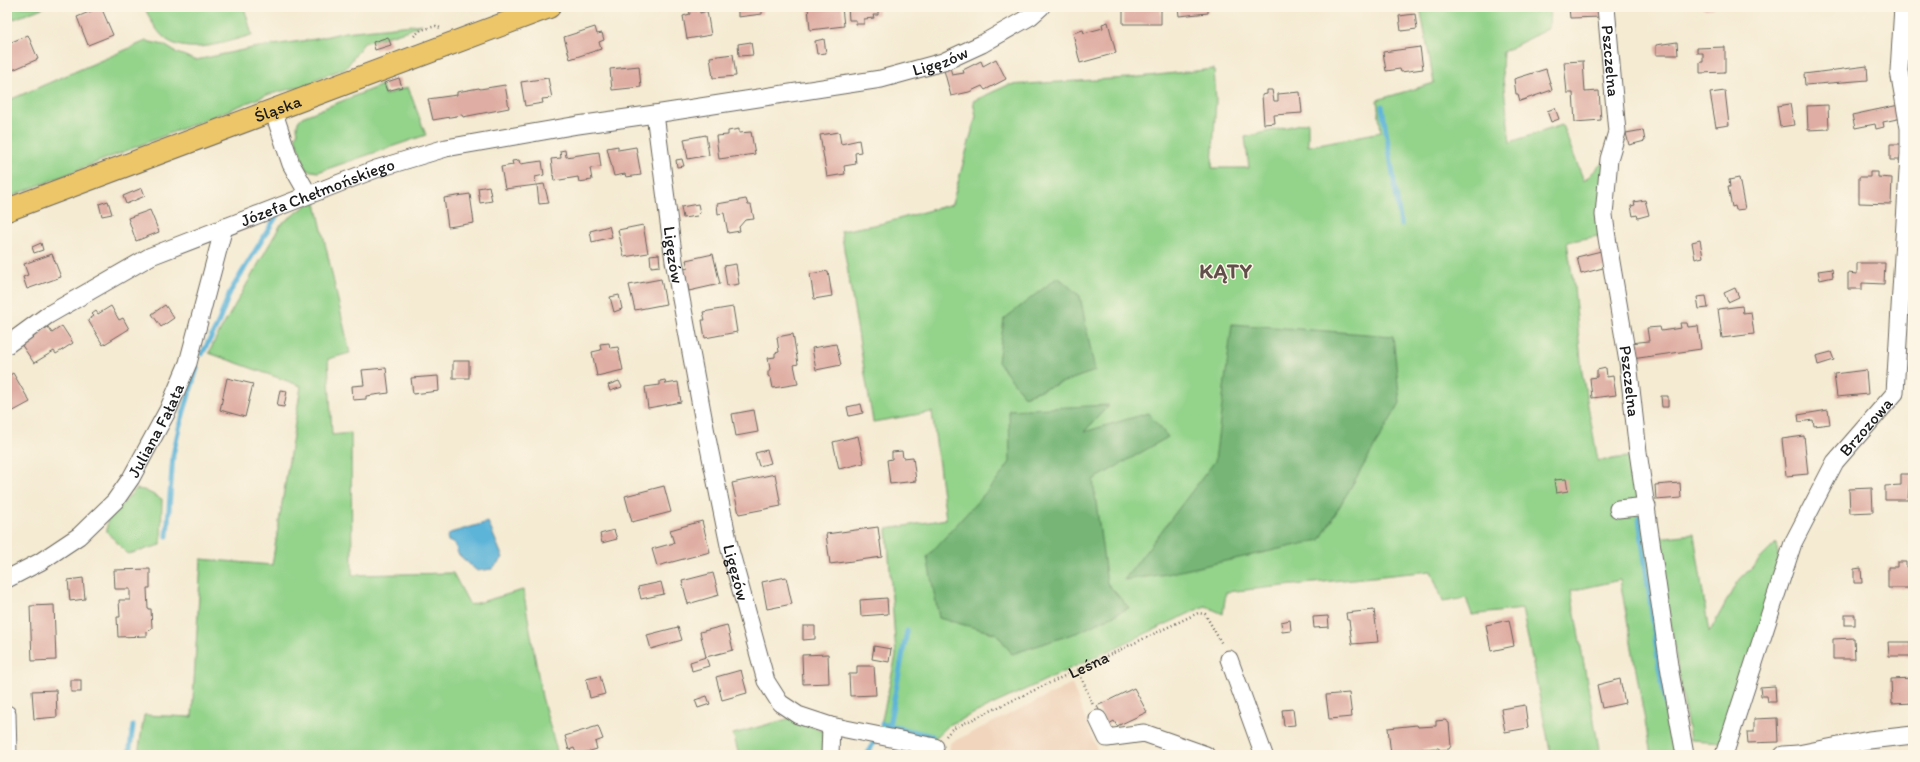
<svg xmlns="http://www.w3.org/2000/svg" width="1920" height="762" viewBox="0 0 1920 762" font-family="Itim,sans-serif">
<rect width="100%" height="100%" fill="#fcf5e5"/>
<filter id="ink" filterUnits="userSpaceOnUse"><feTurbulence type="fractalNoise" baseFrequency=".025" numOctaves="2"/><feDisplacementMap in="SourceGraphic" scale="8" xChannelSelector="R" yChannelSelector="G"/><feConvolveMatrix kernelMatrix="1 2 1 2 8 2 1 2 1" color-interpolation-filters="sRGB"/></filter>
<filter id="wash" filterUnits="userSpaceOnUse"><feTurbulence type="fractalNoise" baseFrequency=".012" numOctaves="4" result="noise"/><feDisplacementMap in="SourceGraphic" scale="16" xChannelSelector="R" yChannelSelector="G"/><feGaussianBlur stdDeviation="0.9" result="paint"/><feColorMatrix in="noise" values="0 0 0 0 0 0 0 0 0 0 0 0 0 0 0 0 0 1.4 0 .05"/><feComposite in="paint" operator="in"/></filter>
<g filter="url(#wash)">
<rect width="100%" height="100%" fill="#f5ebd3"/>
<path fill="#f1d5bd" d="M1072,684L1099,755H949L950,743Z"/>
<g fill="#93d38a" stroke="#587853">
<path d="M9,7H45L14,19Z"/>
<path d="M144,7H244L252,35C227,41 191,56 167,40C156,32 150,18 144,7Z"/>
<path d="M1420,7H1550L1549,28L1503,52L1502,69L1510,142L1562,125L1584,181L1606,159L1603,235L1567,242L1574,287L1582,372L1598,461L1634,456L1677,755H1651L1620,580L1571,591L1600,755H1551L1522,609L1472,615L1466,598L1443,602L1431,571L1226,592L1223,614L1205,606L949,725L932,741L880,729L896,655L887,529L946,519L932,412L873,422L841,231L884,223L952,204L976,116L973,101L1008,85L1129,78L1214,69L1216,100L1212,168H1249L1245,137L1308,122V146L1381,132L1377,100L1434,83Z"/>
<path d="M422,24L409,30L364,43L346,68L316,79L314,83L267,95L7,198V101L146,41L164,45L177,53L196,60L252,48L316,39L345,32Z"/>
<path d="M382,85L385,95L408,87L426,135L318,172L306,170L295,137L298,132C296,125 297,122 302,117Z"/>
<path d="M315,199L350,353L328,359L332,435L351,433L352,575L453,573L470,605L523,590L542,697L558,755H138L144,715L192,717L201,559L272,565L301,386L209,353L215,340L281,224Z"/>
<path d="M136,489L144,490L162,499L161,545L128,554L107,532V521Z"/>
<path d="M1694,534L1709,633L1737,582L1776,543L1780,566L1722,742L1690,740L1656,538Z"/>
<path d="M791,718L824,732L822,755H739L733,734Z"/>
</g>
<g fill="#76b576" stroke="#496849">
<path d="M1058,277L1080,296L1095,371L1024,396L998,362L1004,319Z"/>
<path d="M1232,324L1393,336L1400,403L1320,540L1167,574L1124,580L1215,461Z"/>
<path d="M1109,405L1084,432L1148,413L1168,437L1093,480L1107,583L1129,608L1079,632L1012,654L997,634L939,618L927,557L998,479L1010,462L1009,410Z"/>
</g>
<path fill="#5bb4d8" stroke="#3c687a" d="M488,522L503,558L492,569L477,571L458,554L455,544L448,541L447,537L450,533Z"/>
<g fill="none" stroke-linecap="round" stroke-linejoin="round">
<g stroke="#5bb4d8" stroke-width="5">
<path d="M1382,106L1401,225"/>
<path d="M202,354L217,326L230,292L279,212"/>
<path d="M1639,518L1659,667L1673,739"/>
<path d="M167,536L173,455L179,428L197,368"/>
<path d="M882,724L932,736"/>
<path d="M889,726L907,631"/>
<path d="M129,755L133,726"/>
<path d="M867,755L874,742"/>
</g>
</g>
<g id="blocks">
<g fill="#dfada3">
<path d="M101,7L113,35L88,45L77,17Z"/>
<path d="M697,7H699L700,13L707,11L711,35L687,39L683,16L690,14L689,8Z"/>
<path d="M738,7H762V14L738,17Z"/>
<path d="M808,7H842L844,26L810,30Z"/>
<path d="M848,7H878V15H873L874,18L864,19V24H856V20H849Z"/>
<path d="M1144,7H1161V24H1123V10L1145,9Z"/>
<path d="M1178,7H1208V13L1179,16Z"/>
<path d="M1569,7H1601L1602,17L1570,18Z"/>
<path d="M1703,7H1714V8L1703,9Z"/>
<path d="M1415,14L1417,29L1401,31L1399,16Z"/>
<path d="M1108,22L1116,53L1080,63L1073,33L1083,30L1084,33L1103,28L1102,24Z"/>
<path d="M595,27L597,34L602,33L604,40L599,42L601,49L570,59L564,37Z"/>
<path d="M28,35L38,59L8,72L7,44Z"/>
<path d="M388,37L391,45L375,50L373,42Z"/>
<path d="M824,39L826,53L817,54L815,41Z"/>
<path d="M751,42L753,55L739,56L738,44Z"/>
<path d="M1677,42L1678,55H1656V45Z"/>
<path d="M1420,47L1423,69L1401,72L1400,69L1386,71L1383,52Z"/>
<path d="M1725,47V72L1700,73V62H1703V53H1697V48Z"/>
<path d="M733,54L736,76L713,78L710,57Z"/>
<path d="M996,59L1006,79L985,90L982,86L969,92L951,96L944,70L950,67L952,75L964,73L963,70L981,61L983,66Z"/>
<rect x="1904" y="60" width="9" height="14"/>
<path d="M1583,61L1585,92L1599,91L1601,120L1575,122L1573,93H1567L1564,62Z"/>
<path d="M639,66L641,87L612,90L610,69Z"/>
<path d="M1867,66L1868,80L1805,85L1804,74Z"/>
<path d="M1546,69L1552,90L1520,101L1518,94H1516L1514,79Z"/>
<path d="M399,78L402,87L387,91L384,83Z"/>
<path d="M548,78L552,98L542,99L543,103L525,106L521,82Z"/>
<path d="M505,85L509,108L463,117L462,115L433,120L428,99L457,95V92L479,88L480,89Z"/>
<path d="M1267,90H1272L1274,101H1278V94L1300,92L1302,113L1274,115L1275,123L1264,124L1262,95L1267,94Z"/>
<path d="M1725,91L1729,125L1716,127L1710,93Z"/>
<path d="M1790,104L1794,125L1780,127L1777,106Z"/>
<path d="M1828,105L1829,129L1808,130L1807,106Z"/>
<path d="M1899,105L1902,118L1883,122L1884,127L1876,129L1875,124L1855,128L1852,115Z"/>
<path d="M1555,108L1559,119L1551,122L1547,111Z"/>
<path d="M739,129V133L751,132L755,154L719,159L716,136L728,135V131Z"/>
<path d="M1643,130L1645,141L1629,145L1626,133Z"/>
<path d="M839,132L841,144L859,140L861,152L855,153L856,164L844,166L845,174L827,177L820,135Z"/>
<path d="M706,135L709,155L688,159L684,139Z"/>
<path d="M1890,144H1901L1900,160H1890Z"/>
<path d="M618,146V150L636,147L641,175L626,177L625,174L614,176L607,148Z"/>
<path d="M565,150L566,157L599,152L601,167L590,168L592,180L579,182L578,177L554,181L551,159L561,158L560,151Z"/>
<path d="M682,159L684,166L677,167L676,160Z"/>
<path d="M519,160L520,164L542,161L544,175L535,177L536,185L505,189L501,167L513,165L512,161Z"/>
<path d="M1870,172H1878V177L1892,178L1891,204L1859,203V177H1870Z"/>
<path d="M1739,178L1745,209L1736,210L1735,206L1732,207L1728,187H1730L1729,180Z"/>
<path d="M544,184L549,203L539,204L537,185Z"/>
<path d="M489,186L492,201L480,203L478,188Z"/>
<path d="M142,188L145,196L126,204L123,196Z"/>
<path d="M470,194L474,223L448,227L444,198Z"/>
<path d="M746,199L748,205H751L754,219L745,220L739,227L740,231L728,233L724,213L718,214L717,204Z"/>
<path d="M1645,200L1649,215L1638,218L1637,215L1633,216L1631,206L1635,205L1634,202Z"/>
<path d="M108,201L112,214L102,216L99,204Z"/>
<path d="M698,204L700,213L697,216L683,218L681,207Z"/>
<path d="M150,210L159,232L136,241L128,218Z"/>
<path d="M643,225L648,253L624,257L618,230Z"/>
<path d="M609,226L612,237L592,242L590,231Z"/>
<path d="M1700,240L1703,257L1695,259L1692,242Z"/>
<path d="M41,243L43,250L34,253L32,247Z"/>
<path d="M1605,250L1610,266L1581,274L1577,257Z"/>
<path d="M52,254L61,277L27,289L23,277L28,275L24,264Z"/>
<path d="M659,254L660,266L651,267L650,255Z"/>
<path d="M713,254L720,284L689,291L684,269L688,268L686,260Z"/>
<path d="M1857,263H1885L1884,284L1862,283V289H1848V273L1857,274Z"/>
<path d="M736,264L739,284L727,286L724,266Z"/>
<path d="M1832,269L1833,277L1820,280L1818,271Z"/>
<path d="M1907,269H1913V298H1906Z"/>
<path d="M828,271L832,296L814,299L810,274Z"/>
<path d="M661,279L666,304L635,310L629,285Z"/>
<path d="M1735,288L1739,297L1728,302L1724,293Z"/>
<path d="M619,295L622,309L614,312L610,297Z"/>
<path d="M1706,296L1708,308L1699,309L1697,297Z"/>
<path d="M165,305L174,318L161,327L152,314Z"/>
<path d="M111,306L119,320L123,318L129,329L103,345L88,320L94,316L92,314L96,311L98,314Z"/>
<path d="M1742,306L1743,313L1751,312L1754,334L1722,338L1718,309Z"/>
<path d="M733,307L737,332L705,338L702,320H705L703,312Z"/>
<path d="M1680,323H1687L1688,327L1698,326L1701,349L1632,359L1630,343L1649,341L1647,328L1660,327L1661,331L1681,328Z"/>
<path d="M62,326L73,343L56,354L54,351L34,363L21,344L48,327L52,333Z"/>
<path d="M793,334L798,364L794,365L798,384L773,388L771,378L768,376V372L770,369L768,358L775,357V353L779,352L777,337Z"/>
<path d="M609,343L610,348L618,347L623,370L597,376L592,352L601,350L600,344Z"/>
<path d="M836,344L841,365L816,370L812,348Z"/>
<path d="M1831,352L1834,360L1818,365L1816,356Z"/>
<rect x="453" y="361" width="16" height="17"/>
<path d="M386,368L389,393L366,396V399L353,400L352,386L364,385L362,370Z"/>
<path d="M1606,368L1607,377L1613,376L1616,395L1592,398L1590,378L1597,377V370Z"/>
<path d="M1866,370L1868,394L1837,397L1834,374Z"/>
<path d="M13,373L30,402L8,414L7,377Z"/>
<path d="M438,376L439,391L413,394L411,378Z"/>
<path d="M227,378L253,384L245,417L220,410Z"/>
<path d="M665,380L666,384L678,382L681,402L648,408L645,387L660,385V381Z"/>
<path d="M619,381L622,387L610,391L608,385Z"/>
<path d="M280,390L287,391L284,407L277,406Z"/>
<path d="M1661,396H1668V407H1662Z"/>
<path d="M861,404L863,413L849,416L847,407Z"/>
<path d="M754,410L758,432L736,436L732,414Z"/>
<path d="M1828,410L1830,424L1814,426L1813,420L1799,422L1798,415Z"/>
<path d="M858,436L864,463L839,469L833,442Z"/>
<path d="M1804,436L1808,474L1786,476L1782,439Z"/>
<path d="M767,450L771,463L759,466L755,453Z"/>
<path d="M902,451L903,458L913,457L916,481L890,484L887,460L892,459V452Z"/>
<path d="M775,474L781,506L739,514L732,483Z"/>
<path d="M1901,474H1911V485H1909L1908,500H1885V486L1901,485Z"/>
<path d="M1566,479L1568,491L1556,493L1554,480Z"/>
<path d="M1680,483L1681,498L1656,500L1655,485Z"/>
<path d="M664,486L671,512L632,522L625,496Z"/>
<path d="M1872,488L1873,512L1850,513L1849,489Z"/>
<path d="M702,521L710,552L657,566L652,549L674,543L670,530Z"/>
<path d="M878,527L882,557L830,564L826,534Z"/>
<path d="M614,530L617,539L602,543L600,534Z"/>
<path d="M1897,562H1906V567H1911V588H1888V567H1897Z"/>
<path d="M1861,568L1862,583H1854V569Z"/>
<path d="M150,569V588H147L148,609H151L152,628L147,631V636L118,637L117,617H120L119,600H130V589H115L114,570Z"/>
<path d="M713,573L719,595L688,604L682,581Z"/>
<path d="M786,577L792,604L767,609L762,582Z"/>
<path d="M83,578L85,599L70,601L68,580Z"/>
<path d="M661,582L664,594L641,599L638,587Z"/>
<path d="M887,598L888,614L861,616L860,600Z"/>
<path d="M54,605L56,660L32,661L30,606Z"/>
<path d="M1374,610L1378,642L1352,644L1349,620H1347L1346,613Z"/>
<rect x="1845" y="615" width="10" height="10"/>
<path d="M1328,616L1329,627L1314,628L1313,617Z"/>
<path d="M1290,620L1291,631L1282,632L1281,622Z"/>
<path d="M1509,620L1514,646L1491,651L1486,625Z"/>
<path d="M727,625L733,650L706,657L700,632Z"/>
<path d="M803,626H815V639L803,640Z"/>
<path d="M678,627L682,640L651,649L647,635Z"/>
<path d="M1854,638L1855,659H1833V639Z"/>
<path d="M1888,642H1910L1911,656H1889Z"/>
<path d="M874,646L891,649L889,662L872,659Z"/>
<path d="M828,654L829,683L803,684L802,655Z"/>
<path d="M706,657L709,666L692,671L690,662Z"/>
<path d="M857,666H874L876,695L850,696L849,674H857Z"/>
<path d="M741,670L747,693L722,700L716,677Z"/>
<path d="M600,676L605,694L590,698L586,679Z"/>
<path d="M1913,678V703L1892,704L1891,679Z"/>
<path d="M1620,679L1625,703L1602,708L1597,685Z"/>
<rect x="71" y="680" width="10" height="12"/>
<path d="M1775,686L1776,702H1768L1767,696H1761L1760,687Z"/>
<path d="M1134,688L1147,712L1117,726L1114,721L1107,725L1097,706Z"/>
<path d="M56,690L57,717L34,719L32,691Z"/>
<path d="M1349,693L1352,717L1329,719L1326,695Z"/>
<path d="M707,696L710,704L698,708L695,700Z"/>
<path d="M1525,705L1528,728L1505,732L1501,709Z"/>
<path d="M1293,709L1295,725L1284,726L1282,710Z"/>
<path d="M1777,718L1778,742L1748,743L1747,732H1754V719Z"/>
<path d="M1445,720L1449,723L1451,746L1449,749L1441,750L1438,748L1422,749L1423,755H1391L1388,728L1417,725L1418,727L1436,726V721Z"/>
<path d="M598,726L603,739L595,742L597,749L577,755L574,748L569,750L565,736Z"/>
</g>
</g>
</g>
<g filter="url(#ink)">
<use href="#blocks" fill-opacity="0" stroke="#68645c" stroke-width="1"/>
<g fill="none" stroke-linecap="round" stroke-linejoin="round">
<defs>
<g id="minor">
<path id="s2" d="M1606,7L1617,132L1609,159L1604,215L1607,238L1628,362L1638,452L1670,672L1685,755"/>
<path d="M273,110L291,164L308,194"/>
<path id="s3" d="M655,114L674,261L706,433L730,550L766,681L780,703L798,715L831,726L935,747"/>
<path id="s4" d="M7,345L48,315L151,256L376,169L446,148L578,125L655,114L881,79L943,62L982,44L1031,16L1041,7"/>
<path d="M1618,509L1647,506"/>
<path id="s5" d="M7,579L40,562L79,536L115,501L131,478L168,410L188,363L224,227"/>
<path d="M1229,659L1264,755"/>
<path d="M7,714L8,755"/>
<path d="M1098,719L1107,738L1144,733L1206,755"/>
<path d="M830,755L831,726"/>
<path id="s6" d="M1724,755L1793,543L1835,462L1895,393L1909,154V128L1899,71L1903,7"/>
<path d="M1783,755L1798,754L1869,740L1913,735"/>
</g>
<g id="major">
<path id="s7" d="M7,210L549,7"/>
</g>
</defs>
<use href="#minor" stroke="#68645c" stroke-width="19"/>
<use href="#major" stroke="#68645c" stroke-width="24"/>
<g stroke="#68645c" stroke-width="2.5" stroke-dasharray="1 3" stroke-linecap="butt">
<path d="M414,36L421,30L436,26L440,28"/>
<path d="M1078,670L1093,705"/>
<path id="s1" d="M946,736L952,729L1198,613L1205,614L1222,644"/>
</g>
<use href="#minor" stroke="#fff" stroke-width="17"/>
<use href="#major" stroke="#ecc669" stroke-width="22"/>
</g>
</g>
<g text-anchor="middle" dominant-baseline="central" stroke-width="3" stroke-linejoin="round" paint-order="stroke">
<g font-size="17" fill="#1c1c1c" stroke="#fcf5e5">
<text stroke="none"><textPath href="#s4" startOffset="986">Ligęzów</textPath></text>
<text stroke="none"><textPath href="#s2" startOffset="54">Pszczelna</textPath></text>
<text stroke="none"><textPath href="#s7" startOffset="289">Śląska</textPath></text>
<text stroke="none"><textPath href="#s4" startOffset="348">Józefa Chełmońskiego</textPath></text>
<text stroke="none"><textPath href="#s3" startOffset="142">Ligęzów</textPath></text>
<text stroke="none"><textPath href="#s2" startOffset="378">Pszczelna</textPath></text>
<text stroke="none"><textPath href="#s6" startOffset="361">Brzozowa</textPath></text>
<text stroke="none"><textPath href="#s5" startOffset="216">Juliana Fałata</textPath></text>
<text stroke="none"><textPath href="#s3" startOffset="466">Ligęzów</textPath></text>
<text stroke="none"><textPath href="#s1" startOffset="160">Leśna</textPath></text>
</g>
<g font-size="21" font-weight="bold" letter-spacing="1" fill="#604f4b" stroke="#fcf5e5">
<text x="1226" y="270">KĄTY</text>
</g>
</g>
<rect width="1920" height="762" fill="none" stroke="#fcf5e5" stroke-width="24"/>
</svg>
